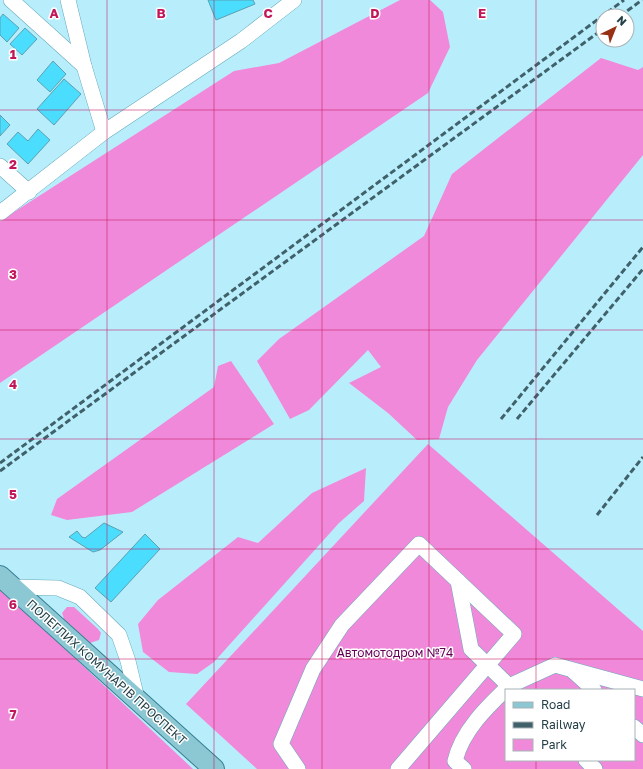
<svg xmlns="http://www.w3.org/2000/svg" width="643" height="769" viewBox="0 0 643 769" font-family="'Golos Text',sans-serif">
<rect width="100%" height="100%" fill="#b8eefc"/>
<g fill="#f189da" fill-rule="evenodd">
<path d="M400,0H430L443,12L450,47L428,93L0,383V221L234,71L279,63Z"/>
<path d="M601,58L638,70L643,67V155L477,360L448,407L439,439L417,440L388,413L349,383L381,367L368,350L309,410L290,419L257,361L279,339L424,236L452,174Z"/>
<path d="M231,361L274,424L132,512L67,520L51,515L57,499L214,387L218,366Z"/>
<path d="M428,444L643,631V769H257L186,704ZM506,690H634V760H506Z"/>
<path d="M366,468L364,501L339,523L214,662L197,674L169,672L143,652L138,624L158,600L238,537L258,543L312,493Z"/>
<path d="M0,588L193,769H0Z"/>
<path d="M67,607H74L98,629L101,633L99,640L90,643L64,619L62,613Z"/>
</g>
<g fill="#4addfe" stroke="#5da0b1">
<path d="M208,0H253L255,4L216,20Z"/>
<path d="M3,14L19,28L7,42L0,35V18Z"/>
<path d="M25,28L37,39L22,55L10,44Z"/>
<path d="M53,61L66,74L50,92L37,80Z"/>
<path d="M64,79L81,94L54,125L37,109Z"/>
<path d="M0,115L10,125L0,136Z"/>
<path d="M38,129L50,140L28,164L7,144L18,132L28,141Z"/>
<path d="M104,523L123,532L100,550L93,552L69,537L77,531L82,537L85,538Z"/>
<path d="M145,534L160,549L111,602L95,588Z"/>
</g>
<g fill="none" stroke-linecap="round" stroke-linejoin="round">
<defs>
<g id="minor">
<path d="M11,0L84,66"/>
<path d="M68,0L84,66L104,132"/>
<path d="M0,166L29,192"/>
<path d="M0,213L104,132L241,41L294,0"/>
<path d="M13,587L58,588L80,597L119,635L128,661L137,699"/>
<path d="M573,671L594,690"/>
<path d="M634,727L643,735"/>
<path d="M586,760L595,769"/>
<path d="M298,769L281,744L313,669L342,625L419,544L458,581L471,649L509,686L555,665L643,689"/>
<path d="M398,769L514,634L458,581"/>
<path d="M464,769L455,761C462,731 487,707 509,686L513,690"/>
</g>
<path id="major" d="M0,576L214,769"/>
</defs>
<use href="#minor" stroke="#66a9ba" stroke-width="16"/>
<use href="#major" stroke="#367f91" stroke-width="22"/>
<use href="#minor" stroke="#fff" stroke-width="15"/>
<use href="#major" stroke="#8cc7d4" stroke-width="20"/>
<g stroke="#406169" stroke-width="3" stroke-dasharray="6 3" stroke-linecap="butt">
<path d="M620,16L642,0"/>
<path d="M501,419L643,247"/>
<path d="M517,419L643,269"/>
<path d="M0,463L624,0"/>
<path d="M0,471L603,29"/>
<path d="M597,515L643,457"/>
</g>
</g>
<path fill="none" stroke="#c2185b" stroke-width="1" stroke-opacity="0.55" d="M107,0V769M214,0V769M322,0V769M429,0V769M536,0V690M0,110H643M0,220H643M0,330H643M0,439H643M0,549H643M0,659H643M536,760V769"/>
<g text-anchor="middle" dominant-baseline="central" stroke-width="3" stroke-linejoin="round" paint-order="stroke">
<g font-size="12" fill="#640056" stroke="#fff">
<text x="395" y="652">Автомотодром №74</text>
</g>
<g font-size="12" fill="#254148" stroke="#fff">
<text transform="translate(107 672) rotate(42)">ПОЛЕГЛИХ КОМУНАРІВ ПРОСПЕКТ</text>
</g>
</g>
<g font-size="13" text-anchor="middle" font-weight="bold" fill="#c2185b" stroke="#fff" stroke-width="3" stroke-linejoin="round" paint-order="stroke">
<text x="54" y="18">A</text>
<text x="161" y="18">B</text>
<text x="268" y="18">C</text>
<text x="375" y="18">D</text>
<text x="482" y="18">E</text>
<text x="13" y="59">1</text>
<text x="13" y="169">2</text>
<text x="13" y="279">3</text>
<text x="13" y="389">4</text>
<text x="13" y="499">5</text>
<text x="13" y="609">6</text>
<text x="13" y="719">7</text>
</g>
<rect x="505" y="689" width="130" height="72" fill="#ffffff" stroke="#a8b3b6"/>
<rect x="513" y="702" width="20" height="6" fill="#8cc7d4" stroke="#a8b3b6"/>
<text x="541" y="709" font-size="12" fill="#254148">Road</text>
<rect x="513" y="722" width="20" height="6" fill="#406169" stroke="#a8b3b6"/>
<text x="541" y="729" font-size="12" fill="#254148">Railway</text>
<rect x="513" y="739" width="20" height="12" fill="#f189da" stroke="#a8b3b6"/>
<text x="541" y="749" font-size="12" fill="#254148">Park</text>
<g transform="translate(615 28) rotate(43)"><circle r="19" fill="#ffffff" stroke="#a8b3b6"/>
<path d="M0-3L7 15L0 10L-7 15Z" fill="#983113"/>
<text y="-6" font-size="11" font-weight="bold" text-anchor="middle" fill="#254148">N</text>
</g>
</svg>
